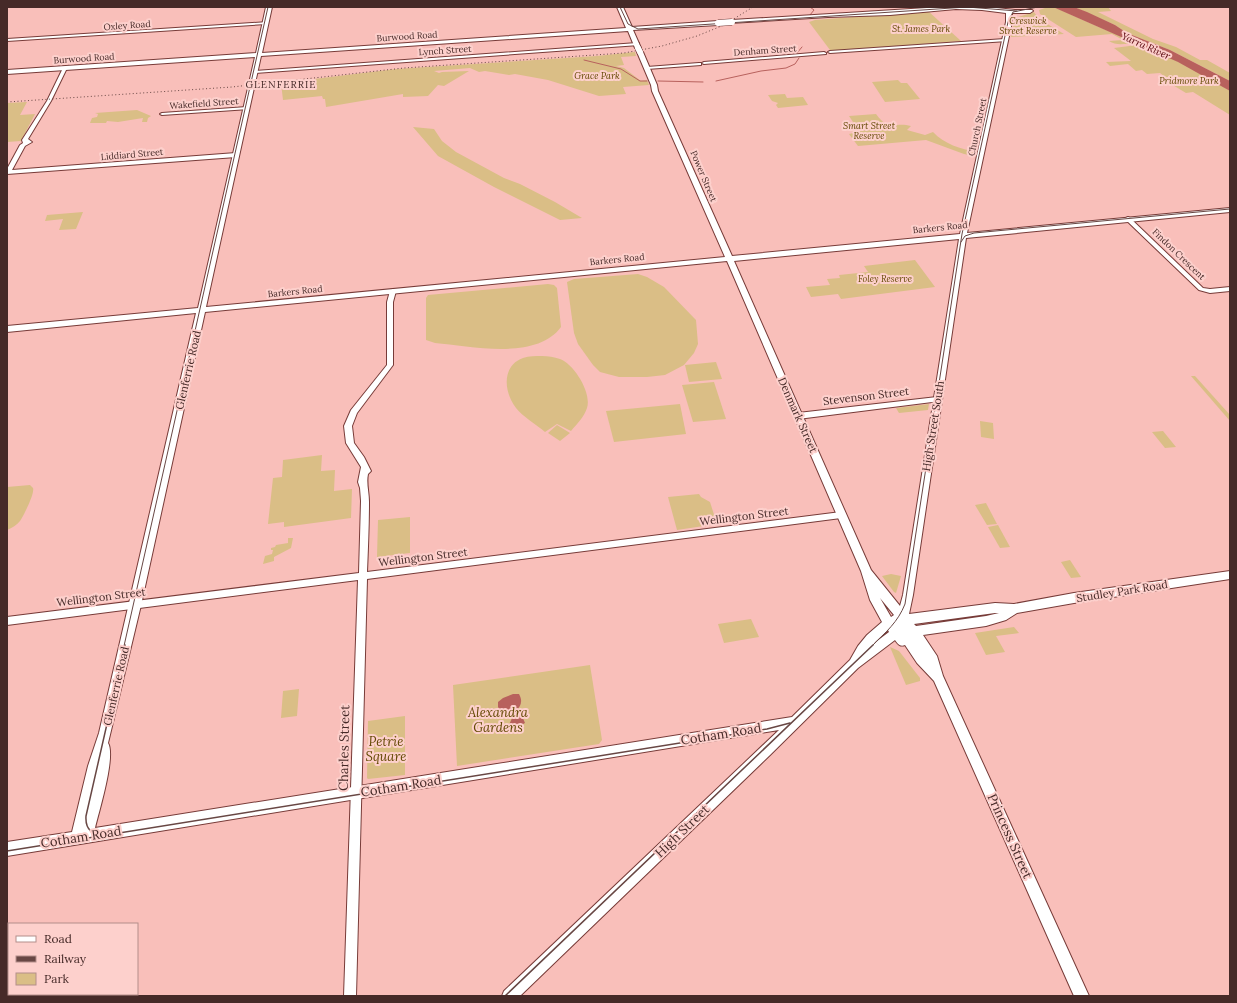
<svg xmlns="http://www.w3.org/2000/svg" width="1237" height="1003" viewBox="0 0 1237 1003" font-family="Lora,serif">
<rect width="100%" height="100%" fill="#f9bfba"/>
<g fill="#dabe86">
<path d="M1048,7H1053L1061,10C1118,37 1178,56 1230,91V115L1193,92L1186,93L1171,84H1177L1172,80H1169L1160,73L1147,74L1142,70L1136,71L1128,64L1110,66L1106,62L1131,61L1114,48L1137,45C1127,42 1117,47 1109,41L1123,40L1112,34L1076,37L1040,14L1039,10Z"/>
<path d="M1074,7H1108L1111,11L1098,12L1153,39L1176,47L1200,60H1207L1230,73V81L1170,50L1127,33L1115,25Z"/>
<path d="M928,11L961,41L833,51L830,50L809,22L815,20Z"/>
<path d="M1034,12L1039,19L1064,34L1011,37L1015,18Z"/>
<path d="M635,52L636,56L621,57L624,65L616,66L624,68L641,81L647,80L649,85L623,87L626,94L599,96L548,80L515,74L509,75L485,71L479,72L470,68L434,71L439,73L442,72L469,71L444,86L438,85L428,96L403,97V94L326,107L325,99H323L322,96L283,100L281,83L396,69L597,56Z"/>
<path d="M898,80L901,83H907L920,99L885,102L872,82Z"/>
<path d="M785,94L787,98L803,97L808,105L778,108L776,105L778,103L772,101L768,95Z"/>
<path d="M27,102L20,115L35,114L21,141L7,142V103Z"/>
<path d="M137,110L151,116L148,118L147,122H142L143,118L118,122L107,121L106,123H90L92,118L97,117L98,114L95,113Z"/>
<path d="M876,114C890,133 894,121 911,126L907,130L925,135L933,132C944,144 961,149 976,152L975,156L964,154L926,140L858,146L849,134L853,133L846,122H853L849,116Z"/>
<path d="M413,127L434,129L442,141L456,152L504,178L520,184L555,202L582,218L560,220L494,187L438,156Z"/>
<path d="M83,212L76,229L59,230L63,219L45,221L47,215Z"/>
<path d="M915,260L935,287L841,299L838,294L811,297L806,287L830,285L827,279L840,278L839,275L868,272L864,266Z"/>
<path d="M638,274L647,277L664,287L696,320L698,344L694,353L684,365L665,375L647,377H619L600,372L593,365L578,344L574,333L567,282L574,279Z"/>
<path d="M548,284L554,285L557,288L561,327C536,361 471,346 435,343L426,340V298L428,295Z"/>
<path d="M542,356C548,356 554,357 560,359C574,364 592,393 587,408C584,417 577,424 571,431L557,424L545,432C537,425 522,416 516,408C504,393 501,366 523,358C529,356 536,356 542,356Z"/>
<path d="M716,362L722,379L689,382L685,365Z"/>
<path d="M1191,376H1195L1230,415V421Z"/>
<path d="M714,382L726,419L693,422L682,385Z"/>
<path d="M680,404L686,434L614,442L606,411Z"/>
<path d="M929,404L928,410L899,413L896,408Z"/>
<path d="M980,421L993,423L994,439L981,437Z"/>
<path d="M557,425L570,433L560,441L548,433Z"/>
<path d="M1163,431L1176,447L1165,448L1152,432Z"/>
<path d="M322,455L321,471L335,470L334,491L352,489L351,518L284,527V522L268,524L273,478L282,477L283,460Z"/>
<path d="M30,485L33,488C35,493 24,515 20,521C17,525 12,528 7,530V487Z"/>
<path d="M699,494L701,497L710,502L717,524L677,530L668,497Z"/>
<path d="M986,503L997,524L987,525L975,505Z"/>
<path d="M410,517V553L377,557L378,520Z"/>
<path d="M998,525L1010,547L1000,548L988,527Z"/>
<path d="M288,538H293L291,548L274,557V561L263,564L265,556L272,554L273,550H271V548L275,547L276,545L288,543Z"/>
<path d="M1070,560L1081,577L1071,578L1061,562Z"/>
<path d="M891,574L901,576L896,593L894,592L882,576Z"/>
<path d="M751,619L759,637L724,643L718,624Z"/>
<path d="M1014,627L1019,633L996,636L1005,652L986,655L975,633Z"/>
<path d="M890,647L899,651L920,678V681L906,685Z"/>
<path d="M590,665L602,740L599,744L457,766L453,685Z"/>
<path d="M299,689L297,716L281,718L283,691Z"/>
<path d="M405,716V775L368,779L367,778L368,721Z"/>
</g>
<g fill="#b8615d">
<path d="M1053,7H1074L1087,12L1115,25L1127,33L1170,50L1230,81V91L1178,62Z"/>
<path d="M513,694H519C523,701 521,706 516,711L518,715L522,716L525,723L513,729L509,725L512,718L510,713H502L498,707V702L503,698Z"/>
</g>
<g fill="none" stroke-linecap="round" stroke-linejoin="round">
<g stroke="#b8615d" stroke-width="1">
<path d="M810,7L814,10L810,15"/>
<path d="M797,53L802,47"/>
<path d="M584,60L621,69L640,81H647"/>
<path d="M658,81L703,82"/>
<path d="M716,81L761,71L786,68L795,64L799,58"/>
</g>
<defs>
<g id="tertiary">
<path d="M268,22V23L266,24L7,41V39Z"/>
<path d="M1005,39L1007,40V41L830,53L828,52L830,51Z"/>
<path d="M637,43H639V45L255,73L253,72L255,71Z"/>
<path d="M824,52L826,53V54L704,64L702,63L704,62Z"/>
<path d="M699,63H701V65L647,69L645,68L647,67Z"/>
<path d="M65,67L67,68L51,101L28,139L32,142L25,146L12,170L236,153L239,155L236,157L7,174V169L20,145L23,143L22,140L47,101L63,68Z"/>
<path d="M247,107H249V109L162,115L160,114L162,113Z"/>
<path d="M1128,217L1130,218L1203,288L1210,289L1230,287V291L1210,293L1199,290L1126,220V218Z"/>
<path d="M393,289L396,291L393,302V365L357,413L352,426L354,443L364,457L371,471L368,474C366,483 369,492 369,502C369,525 368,548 367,572L841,512L844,513L845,515L844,517L841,518L367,579L356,996H344L358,580L7,625V617L359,573L361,501L360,488L358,482L361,467L346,443L344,426L351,410L387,365V302L390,291Z"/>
<path d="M937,397H940L941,399L940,401L798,419L794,416L798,413Z"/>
</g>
<path id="primary" d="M266,7H272L262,53L626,28L617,7H623L632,27L718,21L721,23L718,25L633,30L641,48L638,50L635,48L628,31L261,56L206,307L725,257L652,91L651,85L637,52L640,50L643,52L657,85L658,91L732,256L960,234L1006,22V13L982,10L956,9L890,15L828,17L730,23L729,22L732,20L943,7H987L1015,10H1032L1033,11L1030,13H1012V22L967,233L1230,208V212L966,238L913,595L909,614L995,603L1014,604L1074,593L1230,571V579L1074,603L1017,613L1006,620L986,626L923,635L937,656L943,676L1089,996H1074L934,681L917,663L905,645C900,647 898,644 895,640L858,668L770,755L520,996H502L504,991L779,730L7,856V842L72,832L88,766L99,733L196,313L7,332V326L198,308L255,57L7,74V70L256,53ZM959,239L903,595L900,606L871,570L734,261ZM727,261L861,571L870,600L882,622L867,635L858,646L850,660L792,717L95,828C99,811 116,756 108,743L141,605L205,312ZM880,598L894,615L891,617ZM995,613H999L986,616L916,626L914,624ZM888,630L889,632L873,644Z"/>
</defs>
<use href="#tertiary" stroke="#773b38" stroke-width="2"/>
<use href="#primary" stroke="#773b38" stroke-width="2"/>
<use href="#tertiary" fill="#fff" fill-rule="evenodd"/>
<use href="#primary" fill="#fff" fill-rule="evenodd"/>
<g stroke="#684744" stroke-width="1">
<path d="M620,7L628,24L638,29L967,7L1017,11"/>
<path d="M961,242L965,236L974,233L1230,209"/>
<path d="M124,646L268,7"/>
<path d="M872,646C886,632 898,622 905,604L962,234L1008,22L1013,12L1038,7"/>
</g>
<g stroke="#684744" stroke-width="1.5">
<path d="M107,835C93,835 85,831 86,816L125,645"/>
<path d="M7,851L767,729L790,723"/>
<path d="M505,996L873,645"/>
</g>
<path stroke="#684744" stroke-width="1" stroke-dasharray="1 2.5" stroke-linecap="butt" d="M7,102L232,87L404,68L624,53L662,46L697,36L724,25L753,7"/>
<defs>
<g id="primary-bridge">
<path d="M718,23L732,22"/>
<path d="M638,48L640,52"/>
</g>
</defs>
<use href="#primary-bridge" stroke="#773b38" stroke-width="7" stroke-linecap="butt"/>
<use href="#primary-bridge" stroke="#fff" stroke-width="6"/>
</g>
<g text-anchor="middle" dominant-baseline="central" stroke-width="4" stroke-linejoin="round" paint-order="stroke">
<g font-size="9" font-style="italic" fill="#644904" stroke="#fdd0cc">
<text x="1028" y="20">Creswick<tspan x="1028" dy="10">Street Reserve</tspan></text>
<text x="921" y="28">St. James Park</text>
<text x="597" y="75">Grace Park</text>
<text x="1189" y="80">Pridmore Park</text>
<text x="869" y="125">Smart Street<tspan x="869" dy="10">Reserve</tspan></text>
<text x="885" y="278">Foley Reserve</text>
</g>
<g font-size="9" fill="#462a28" stroke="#fdd0cc">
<text transform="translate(127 25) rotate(-4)">Oxley Road</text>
<text transform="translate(407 36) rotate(-4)">Burwood Road</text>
<text transform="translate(445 50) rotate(-4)">Lynch Street</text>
<text transform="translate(765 50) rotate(-4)">Denham Street</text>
<text transform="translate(84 58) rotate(-4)">Burwood Road</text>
<text transform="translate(204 103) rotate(-4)">Wakefield Street</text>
<text transform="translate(977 127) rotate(-78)">Church Street</text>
<text transform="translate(132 154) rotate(-5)">Liddiard Street</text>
<text transform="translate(704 176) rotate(67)">Power Street</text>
<text transform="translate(940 227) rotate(-6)">Barkers Road</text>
<text transform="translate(1179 254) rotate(44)">Findon Crescent</text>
<text transform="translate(617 259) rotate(-6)">Barkers Road</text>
<text transform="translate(295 291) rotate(-6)">Barkers Road</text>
</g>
<g font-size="10" font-style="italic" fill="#57030b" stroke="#fdd0cc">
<text transform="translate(1146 46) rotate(24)">Yarra River</text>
</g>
<g font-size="10" letter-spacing="1" fill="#462a28" stroke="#fdd0cc">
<text x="281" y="84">GLENFERRIE</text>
</g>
<g font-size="11" fill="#462a28" stroke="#fdd0cc">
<text transform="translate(188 370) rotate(-77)">Glenferrie Road</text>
<text transform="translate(866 396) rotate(-7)">Stevenson Street</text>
<text transform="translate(798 415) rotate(66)">Denmark Street</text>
<text transform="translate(933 426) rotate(-81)">High Street South</text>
<text transform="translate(744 516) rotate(-7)">Wellington Street</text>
<text transform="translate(423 557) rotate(-7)">Wellington Street</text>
<text transform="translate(1122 591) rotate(-9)">Studley Park Road</text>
<text transform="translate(101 597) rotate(-7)">Wellington Street</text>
<text transform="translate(116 686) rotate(-77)">Glenferrie Road</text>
</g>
<g font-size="13" font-style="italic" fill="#644904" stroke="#fdd0cc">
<text x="498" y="712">Alexandra<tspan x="498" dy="15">Gardens</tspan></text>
<text x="386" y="741">Petrie<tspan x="386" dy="15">Square</tspan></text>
</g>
<g font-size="13" fill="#462a28" stroke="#fdd0cc">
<text transform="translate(721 734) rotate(-9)">Cotham Road</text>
<text transform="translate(344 748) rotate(-89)">Charles Street</text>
<text transform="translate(401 786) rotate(-9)">Cotham Road</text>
<text transform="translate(682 831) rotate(-44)">High Street</text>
<text transform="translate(1010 836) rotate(66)">Princess Street</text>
<text transform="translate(81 837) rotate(-9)">Cotham Road</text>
</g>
</g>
<rect width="1237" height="1003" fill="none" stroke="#462a28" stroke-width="16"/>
<rect x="8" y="923" width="130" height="72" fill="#fdd0cc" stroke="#b48e8a"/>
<rect x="16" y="936" width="20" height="6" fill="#ffffff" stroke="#b48e8a"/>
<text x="44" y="943" font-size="12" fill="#462a28">Road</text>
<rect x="16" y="956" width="20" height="6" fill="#684744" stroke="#b48e8a"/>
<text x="44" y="963" font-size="12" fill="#462a28">Railway</text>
<rect x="16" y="973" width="20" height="12" fill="#dabe86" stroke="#b48e8a"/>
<text x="44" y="983" font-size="12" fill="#462a28">Park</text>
</svg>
